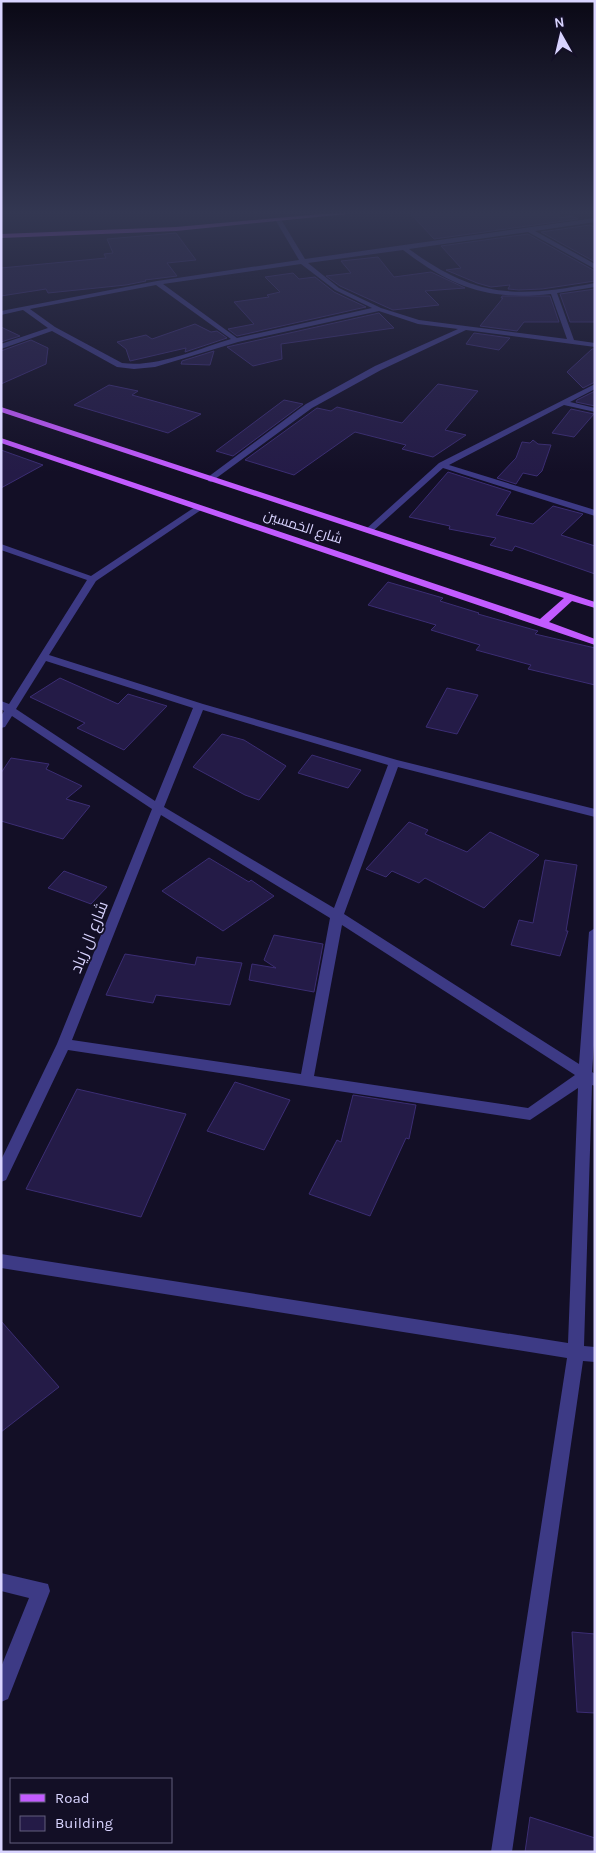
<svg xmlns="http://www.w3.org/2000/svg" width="596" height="1853" viewBox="0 0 596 1853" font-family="Karla,Cairo,sans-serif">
<rect width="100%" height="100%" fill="#130f26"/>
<g fill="#241b47" stroke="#3b2d73">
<path d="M410,213H559V218L572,216L578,219L434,239Z"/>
<path d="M590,225L595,227V262L541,232Z"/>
<path d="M176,233L196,260L167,263L177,276L145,280L146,281L126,285L48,293L46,289L1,296V268L106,258L104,254L113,253L107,239Z"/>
<path d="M528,234L595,271V281L542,289L519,290L508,289L510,285L491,287L477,283L446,270L461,268L441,246Z"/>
<path d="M378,257L394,277L431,272L465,288L425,291L439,305L393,310L340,286L326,276L351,273L341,261Z"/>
<path d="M293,273L299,279L315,277L334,292L366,307L237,336L228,329L254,324L234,302L269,297L267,295L280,292L265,277Z"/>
<path d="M595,289V322H570L560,294Z"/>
<path d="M502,296H550L559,322H524L517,331L480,326L503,298H501Z"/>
<path d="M379,313L394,328L281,344L282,359L253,366L227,347Z"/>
<path d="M195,324L211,332L217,331L227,338L185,352L186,348L130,361L126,349L117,342L146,335L152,339Z"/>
<path d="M1,327L20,336L1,342Z"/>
<path d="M474,333L510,338L499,350L466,344Z"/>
<path d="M31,340L48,348L46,364L1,384V351Z"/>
<path d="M592,349H595V382L583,388L567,372Z"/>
<path d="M214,351L210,365L181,364L182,361Z"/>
<path d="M438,384L478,391L445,430L466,435L433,457L402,449L406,445L355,432L294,475L245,460L317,408L331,411L337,407L402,423Z"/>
<path d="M109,385L138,391L132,395L201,414L168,433L74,405Z"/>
<path d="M595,391V406L576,402L577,400Z"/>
<path d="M284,400L303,404L233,456L216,451Z"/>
<path d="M571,409L594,414L574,437L552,433Z"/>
<path d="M533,440L538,444L551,445L542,471L537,476L523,473L516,484L497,478L516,458L522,442L530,443Z"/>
<path d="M1,450L43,465L1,488Z"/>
<path d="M448,472L511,492L496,515L533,524L553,506L583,514L561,535L595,546V574L515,546L512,551L490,545L496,538L449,529L450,526L409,517Z"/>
<path d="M388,582L443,598L440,601L479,613L478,614L538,631L535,634L595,648V685L528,669L531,665L476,650L480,645L431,630L436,625L368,605Z"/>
<path d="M60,678L118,704L128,694L167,706L124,750L77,728L85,723L30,697Z"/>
<path d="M447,688L478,695L457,734L426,727Z"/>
<path d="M222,734L244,740L286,766L259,800L245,795L193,767Z"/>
<path d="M312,755L361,770L348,788L298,773Z"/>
<path d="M11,758L49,764L46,769L82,786L66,799L90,806L63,839L1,821V773Z"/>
<path d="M409,822L428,830L425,834L467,852L490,832L539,855L484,908L425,878L419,883L392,871L386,877L366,869Z"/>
<path d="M209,858L249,882L251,880L274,896L223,931L162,891Z"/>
<path d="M545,860L577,865L566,931H568L560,956L511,945L519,920L533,923Z"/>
<path d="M64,871L107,887L91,904L48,888Z"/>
<path d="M274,935L323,944L314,992L249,980L252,964L276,968L264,960Z"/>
<path d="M125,954L195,965L197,957L242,963L230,1005L156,995L153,1003L106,995Z"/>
<path d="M235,1082L290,1100L264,1150L207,1131Z"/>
<path d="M77,1089L186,1114L141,1217L26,1189Z"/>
<path d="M353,1095L416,1105L409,1139L406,1138L370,1216L309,1194L337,1140L341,1142Z"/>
<path d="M1,1321L59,1387L1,1432Z"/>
<path d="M572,1632L595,1634V1713L577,1712Z"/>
<path d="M530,1817L595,1838V1852H525Z"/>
</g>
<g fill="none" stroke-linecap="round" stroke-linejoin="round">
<g fill="#3d3a85" fill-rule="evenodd">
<path d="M595,218V222L535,231L595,264V269L528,232L409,249C476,298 516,298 595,283V287L557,293L574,340L595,343V347L466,330L381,370L312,408L211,482L208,481V477L306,404L375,366L458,329L418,324L379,311L238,342L155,367L134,369L117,367L52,331L1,349V344L48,328L23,310L1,315V311L157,281L299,260L276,221L279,219L282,221L305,259ZM403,250C452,287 488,301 551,294L567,339L419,320L381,308L339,288L308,263ZM301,264L335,290L372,308L237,338L163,284ZM156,285L231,339C198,349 156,368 122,363L55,327L30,309Z"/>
<path d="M595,384V389L570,402L595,408V412L564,405L449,465L595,510V516L443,468L372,532H366L365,530L439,463Z"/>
<path d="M198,505L202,508L201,510L96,581L49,655L203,704L397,760L595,809V817L398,767L344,914L579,1064L589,932L595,928V1032L592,1072L595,1074V1086L592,1085L584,1346L595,1347V1362L583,1361L512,1852H491L567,1358L1,1268V1254L568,1343L578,1088L530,1120L68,1050L6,1180L1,1182V1160L57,1044L152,809L12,716L5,727L1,728V716L4,711L1,709V701L9,704L87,580L1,550V544L91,576ZM46,661L193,708L155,801L16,709ZM203,710L388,765L334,908L164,807ZM161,815L330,918L301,1074L72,1040ZM342,925L575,1075L528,1108L314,1076Z"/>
<path d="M1,1573L48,1584L50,1591L8,1699L1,1702V1667L29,1598L1,1591Z"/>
</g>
<g fill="#c25bff" fill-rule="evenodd">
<path d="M333,213H357L176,231L1,238V234L176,227Z"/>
<path d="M1,407L595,602V608L572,601L549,622L595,639V645L1,443V438L540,619L564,598L1,412Z"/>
</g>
</g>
<linearGradient id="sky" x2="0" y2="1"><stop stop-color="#0a0815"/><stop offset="0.45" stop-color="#333752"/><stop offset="1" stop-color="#333752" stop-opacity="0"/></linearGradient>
<rect width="596" height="473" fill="url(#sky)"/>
<g text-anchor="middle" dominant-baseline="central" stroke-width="4" stroke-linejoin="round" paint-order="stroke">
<g font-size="14" fill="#d9d4ff" stroke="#130f26">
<text transform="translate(303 527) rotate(18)">شارع الخمسين</text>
</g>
<g font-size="16" fill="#d9d4ff" stroke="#130f26">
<text transform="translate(89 937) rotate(-68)">شارع ال زياد</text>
</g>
</g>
<rect width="596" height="1853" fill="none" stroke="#d9d4ff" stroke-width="5"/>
<rect x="10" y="1778" width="162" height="65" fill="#130f26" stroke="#625e7d"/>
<rect x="20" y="1794" width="25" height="8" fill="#c25bff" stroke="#625e7d"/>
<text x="55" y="1803" font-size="15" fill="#d9d4ff">Road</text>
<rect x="20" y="1816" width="25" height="15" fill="#241b47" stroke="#625e7d"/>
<text x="55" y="1828" font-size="15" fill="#d9d4ff">Building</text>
<g transform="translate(561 35) rotate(352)" stroke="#130f26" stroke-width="4" paint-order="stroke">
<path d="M0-4L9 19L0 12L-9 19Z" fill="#d9d4ff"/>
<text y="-8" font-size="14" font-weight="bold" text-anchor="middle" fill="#d9d4ff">N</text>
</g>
</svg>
